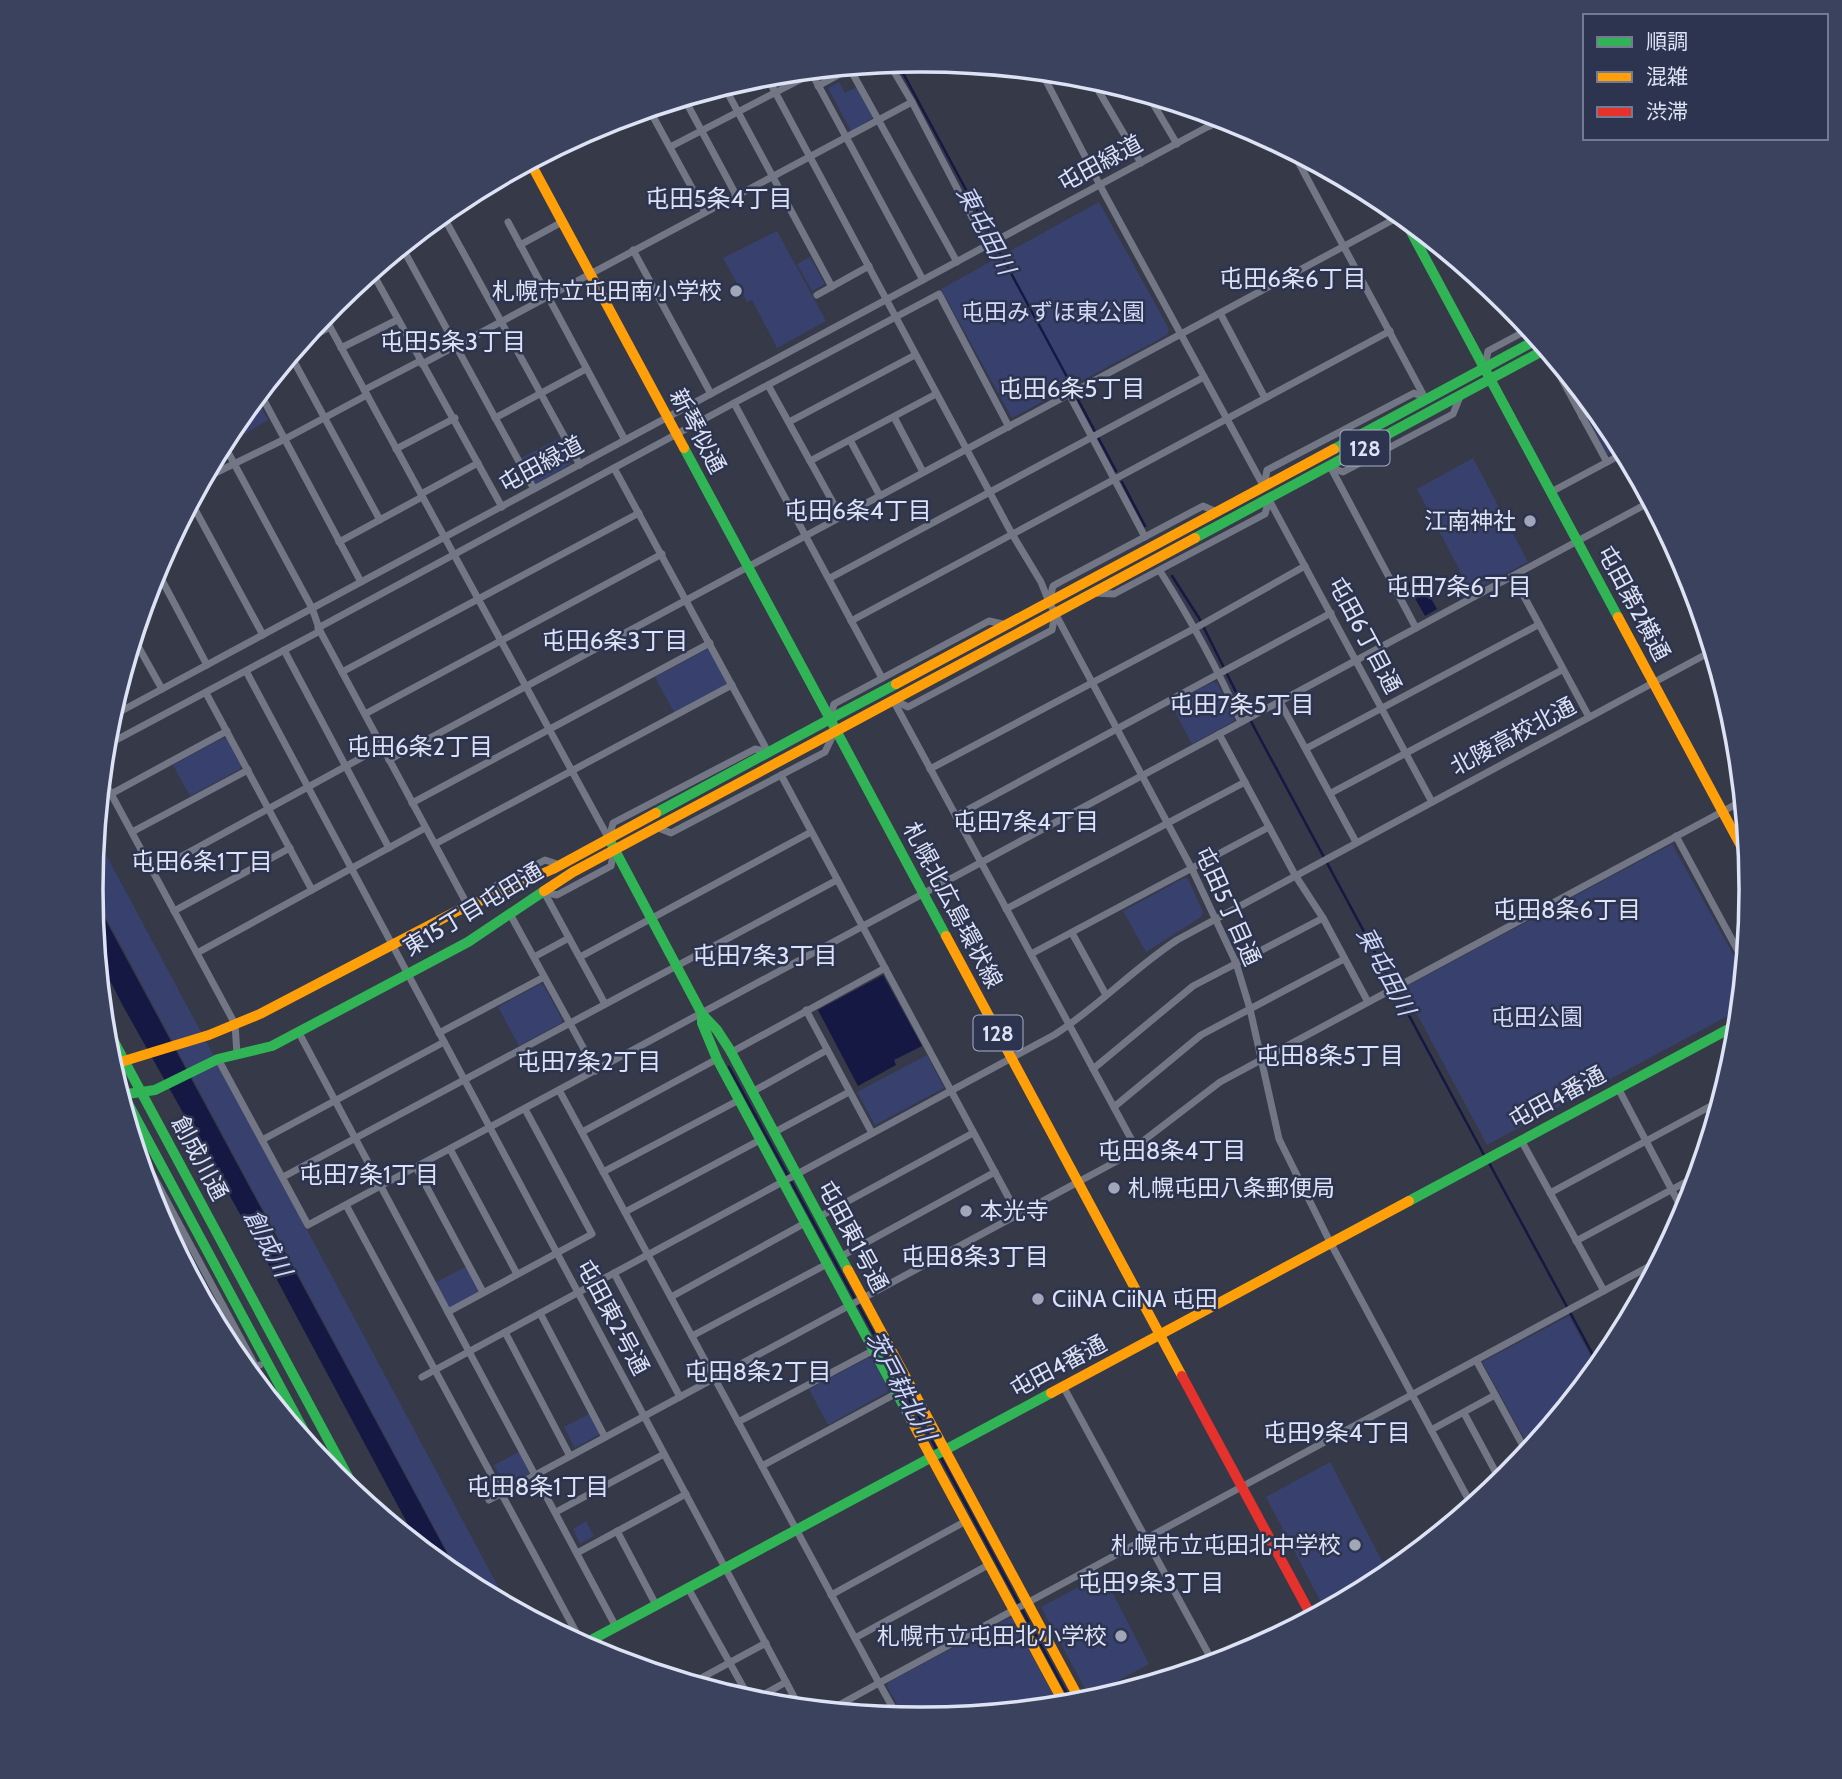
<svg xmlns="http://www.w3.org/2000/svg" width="1842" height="1779" viewBox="0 0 1842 1779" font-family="Cabin,'Noto Sans JP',sans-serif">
<rect width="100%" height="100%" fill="#353948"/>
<g fill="#38416d">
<path d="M839,82L845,93L857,87L874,117L851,131L828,88Z"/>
<path d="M1099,202L1169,329L1167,335L1012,418L941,289Z"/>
<path d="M777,231L826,321L777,348L752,300L747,302L723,258Z"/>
<path d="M810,257L825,284L812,291L797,264Z"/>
<path d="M256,398L268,420L245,434L238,420Z"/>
<path d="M1599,413L1611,429L1622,448L1607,454L1589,421L1590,418Z"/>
<path d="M558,439L571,464L535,484L521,458Z"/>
<path d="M1473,458L1528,562L1471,592L1417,489Z"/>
<path d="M713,646L731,682L674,712L655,677Z"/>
<path d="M1213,682L1217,683L1235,717L1234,721L1192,744L1171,704Z"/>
<path d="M223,738L227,739L241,766L240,769L190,796L173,765Z"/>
<path d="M96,836L508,1605L463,1581L91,890Z"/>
<path d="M1672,844L1743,972L1739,1010L1487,1145L1403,988Z"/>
<path d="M1184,878L1188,879L1203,912L1201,917L1146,952L1123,911Z"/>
<path d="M540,984L544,986L562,1019L561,1023L519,1046L498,1007Z"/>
<path d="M927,1055L944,1088L875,1125L857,1092Z"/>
<path d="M592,1260L599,1273L583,1282L576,1269Z"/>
<path d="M469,1265L483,1292L448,1312L433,1284Z"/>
<path d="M1569,1316L1597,1368L1530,1449L1482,1362Z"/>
<path d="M868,1358L872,1359L888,1388L887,1392L828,1425L809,1389Z"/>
<path d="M589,1414L600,1434L575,1448L564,1427Z"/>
<path d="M519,1452L530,1473L505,1486L494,1465Z"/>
<path d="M1330,1462L1389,1574L1325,1610L1266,1497Z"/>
<path d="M586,1521L594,1536L580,1544L573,1529Z"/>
<path d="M1103,1574L1149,1664L1089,1696L1041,1607Z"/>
<path d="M1009,1618L1013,1619L1059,1706L921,1719L905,1718L887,1686L889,1682Z"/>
</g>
<g fill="#141843">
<path d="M1419,577L1437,609L1425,616L1407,584Z"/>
<path d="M91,893L462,1581L420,1547L276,1278L123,1006L98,957Z"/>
<path d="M883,975L922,1046L894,1060L896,1065L858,1086L818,1010Z"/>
</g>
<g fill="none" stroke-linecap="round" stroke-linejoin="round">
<g stroke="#141843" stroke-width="2.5">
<path d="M897,62L1073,388"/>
<path d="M1075,394L1116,471"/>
<path d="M1122,482L1145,526"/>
<path d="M1172,576L1199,618L1247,714L1484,1155"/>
<path d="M729,1067L938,1452"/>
<path d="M1488,1161L1599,1366"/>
<path d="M941,1458L1073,1705"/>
</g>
<g stroke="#737785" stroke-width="7">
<path d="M889,63L912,102L987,246"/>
<path d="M849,67L957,262"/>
<path d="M810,70L923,280"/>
<path d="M1041,71L1104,193L1264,487"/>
<path d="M766,75L1012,534L1041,582L1049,602L1192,869L1236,963L1250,1009L1279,1139L1330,1242L1472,1506"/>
<path d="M1091,78L1141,163"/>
<path d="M724,86L832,287"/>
<path d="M818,86L851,68"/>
<path d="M1148,95L1177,144"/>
<path d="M684,98L736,195"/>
<path d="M649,109L705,212"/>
<path d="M1202,112L1210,126"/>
<path d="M670,147L811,74"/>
<path d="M1293,152L1426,400"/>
<path d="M442,214L580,465"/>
<path d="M508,222L625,440"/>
<path d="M520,245L562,222"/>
<path d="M402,247L534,489"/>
<path d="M633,250L711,394"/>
<path d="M372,272L502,507"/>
<path d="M817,295L869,266"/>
<path d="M1220,313L1265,398"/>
<path d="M324,316L609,839"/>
<path d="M302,342L330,327"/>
<path d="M341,348L397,320"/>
<path d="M1546,350L1607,462"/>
<path d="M291,356L380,520"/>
<path d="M422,364L912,102"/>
<path d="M1485,367L1488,351L1529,329"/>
<path d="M768,385L810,461"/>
<path d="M364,390L420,361"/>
<path d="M260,393L361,582"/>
<path d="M1069,394L1145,537"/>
<path d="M734,403L939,294L1009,427"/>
<path d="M894,417L923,472"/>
<path d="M1582,417L1596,410"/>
<path d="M495,418L586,369"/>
<path d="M789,422L915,355"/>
<path d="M850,440L880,496"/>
<path d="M223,443L312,608L320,631L468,906"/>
<path d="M396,449L455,418"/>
<path d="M1330,466L1416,628"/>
<path d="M1330,467L1343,472L1453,414L1460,397"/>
<path d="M614,468L768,752"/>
<path d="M205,478L283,440L367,395"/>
<path d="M1264,486L1267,470L1414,393L1425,399"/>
<path d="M1551,492L1624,453"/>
<path d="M421,494L478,463"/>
<path d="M1268,498L1432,802"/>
<path d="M191,502L263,635"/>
<path d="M1646,504L1696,598"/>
<path d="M841,517L810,461L936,394"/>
<path d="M339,542L422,497"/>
<path d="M156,569L207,665"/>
<path d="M1160,571C1191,620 1218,669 1241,722"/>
<path d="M1513,576L1589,717"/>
<path d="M830,578L1204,377"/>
<path d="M1094,593L1114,594L1265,514L1269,500"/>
<path d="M1049,602L1053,586L1060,582L1203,506L1217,512"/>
<path d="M851,621L1390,331"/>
<path d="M318,628L734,403L882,678"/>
<path d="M134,639L162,689"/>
<path d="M284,650L389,848"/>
<path d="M130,653L139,648"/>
<path d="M246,671L800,1708"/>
<path d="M342,672L639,513"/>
<path d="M206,693L312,890"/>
<path d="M893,700L1136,1148"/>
<path d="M894,700L908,707L1052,630L1055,615"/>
<path d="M1280,702L1356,842"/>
<path d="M365,714L662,554"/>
<path d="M110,717L1224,118"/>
<path d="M830,719L834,704L989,621L1003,624"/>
<path d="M1219,734L1295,875L1323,918L1368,1002"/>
<path d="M105,746L320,631"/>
<path d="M1307,748L1538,625"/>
<path d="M389,760L1402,215"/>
<path d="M930,769L1199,626L1305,566"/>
<path d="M781,775L1018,1215"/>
<path d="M102,777L235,1024L237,1054"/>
<path d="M1331,793L1562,670"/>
<path d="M111,794L227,731"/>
<path d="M412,803L710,643"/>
<path d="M956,816L1331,613"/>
<path d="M656,827L671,833L825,752L835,731"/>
<path d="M132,832L248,770"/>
<path d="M1676,836L1744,962"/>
<path d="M609,839L613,823L755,749L768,752"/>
<path d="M435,844L732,685"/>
<path d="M153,872L381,747"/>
<path d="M544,892L605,1004"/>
<path d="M544,892L557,895L611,866L614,851"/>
<path d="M490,897L493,887L545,860L560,865"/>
<path d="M1006,909L1245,782"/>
<path d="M174,911L290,848"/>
<path d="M510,914L596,1071"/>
<path d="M1072,933L1106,995"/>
<path d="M197,953L425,828"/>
<path d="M1031,954L1269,827"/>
<path d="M534,957L569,938"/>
<path d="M580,957L811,832"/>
<path d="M806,1010L872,1133"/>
<path d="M299,1033L616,1627"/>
<path d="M439,1033L544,977"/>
<path d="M730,1053L885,968"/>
<path d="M218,1059L308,1225L1650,502"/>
<path d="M1093,1069L1193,986L1323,918"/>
<path d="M1618,1088L1684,1213"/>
<path d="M559,1090L879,1683L830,1710"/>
<path d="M752,1092L827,1050"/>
<path d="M1114,1107L1201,1035L1344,959"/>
<path d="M582,1132L717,1059"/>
<path d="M773,1133L849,1092"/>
<path d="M262,1140L444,1042"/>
<path d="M1521,1140L1604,1291"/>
<path d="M450,1149L517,1274"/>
<path d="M416,1167L483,1292"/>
<path d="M149,1168L256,1367"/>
<path d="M603,1172L739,1100"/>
<path d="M283,1177L837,880"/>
<path d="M1550,1193L1720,1101"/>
<path d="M346,1205L583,1645"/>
<path d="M625,1212L760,1140"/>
<path d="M819,1217L973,1133"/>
<path d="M1576,1241L1697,1176"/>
<path d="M840,1257L995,1172"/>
<path d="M614,1273L680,1397"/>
<path d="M671,1297L805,1223"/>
<path d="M209,1309L223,1306"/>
<path d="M448,1312L592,1234L525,1109"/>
<path d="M540,1313L605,1437"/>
<path d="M505,1332L570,1456"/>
<path d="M692,1336L827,1264"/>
<path d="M1476,1360L1527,1453"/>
<path d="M246,1369L260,1365"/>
<path d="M422,1377L1054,1035C1098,1007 1133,969 1177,940L1712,651"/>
<path d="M1063,1386L1214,1664"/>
<path d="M1464,1413L1501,1482"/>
<path d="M738,1422L874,1350"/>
<path d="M1431,1430L1495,1395"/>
<path d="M762,1466L897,1393"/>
<path d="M489,1500L1117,1161L1220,1082L1742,801"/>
<path d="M556,1512L664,1454"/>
<path d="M617,1531L656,1605"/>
<path d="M577,1553L686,1494"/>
<path d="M688,1588L751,1701"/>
<path d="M831,1595L966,1521"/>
<path d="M855,1638L990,1564"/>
<path d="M692,1683L766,1643"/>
<path d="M752,1701L786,1682"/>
<path d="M898,1717L879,1683L1659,1261"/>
</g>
<g stroke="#30b455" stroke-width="10">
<path d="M1402,215L1618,617"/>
<path d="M1334,449L1538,339"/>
<path d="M1195,538L1546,349"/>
<path d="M896,684L830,719L946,936"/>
<path d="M656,813L830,719L684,448"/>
<path d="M609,839L702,1014L717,1030L730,1050L848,1270"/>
<path d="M702,1014V1023L717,1059L909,1416"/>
<path d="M104,1023L359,1497"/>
<path d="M116,1081L318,1457"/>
<path d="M120,1095L155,1090L218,1059L272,1046L468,942L544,891"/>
<path d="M1409,1201L1738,1024"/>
<path d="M582,1645L1051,1393"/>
</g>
<g stroke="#ff9f0a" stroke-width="10">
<path d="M530,162L684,448"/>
<path d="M1618,617L1748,859"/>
<path d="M896,684L1334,449"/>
<path d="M836,731L1195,538"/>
<path d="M544,891L573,872L836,731"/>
<path d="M946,936L1182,1376"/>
<path d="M111,1065L209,1035L260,1014L455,912L553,869L656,813"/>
<path d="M848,1270L1082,1704"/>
<path d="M1051,1393L1409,1201"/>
<path d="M909,1416L1065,1705"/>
</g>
<path stroke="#e5322d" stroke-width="10" d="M1182,1376L1312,1617"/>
</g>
<g fill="#a2a7b8" stroke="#2d3450" stroke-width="2.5">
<circle cx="736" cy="291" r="7"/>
<circle cx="1530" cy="521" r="7"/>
<circle cx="1114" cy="1188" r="7"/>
<circle cx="966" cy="1211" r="7"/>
<circle cx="1038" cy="1299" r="7"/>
<circle cx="1355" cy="1545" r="7"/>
<circle cx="1121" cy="1636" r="7"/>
</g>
<g text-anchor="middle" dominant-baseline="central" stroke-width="5" stroke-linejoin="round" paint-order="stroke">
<g fill="#2d3450" stroke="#a8aec3" stroke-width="2">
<rect x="1340.5" y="430.5" width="49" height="35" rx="5"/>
<rect x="973.5" y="1015.5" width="49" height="35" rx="5"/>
</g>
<g font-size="21" font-weight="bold" fill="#dde2f4">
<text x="1365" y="448">128</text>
<text x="998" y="1033">128</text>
</g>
<g font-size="23" fill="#dde2f4" stroke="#2d3450">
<text transform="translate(1100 163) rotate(-28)">屯田緑道</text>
<text transform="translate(698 431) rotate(62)">新琴似通</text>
<text transform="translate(541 464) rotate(-28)">屯田緑道</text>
<text transform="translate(1634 603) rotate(62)">屯田第2横通</text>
<text transform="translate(1365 635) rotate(62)">屯田6丁目通</text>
<text transform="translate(1513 736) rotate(-28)">北陵高校北通</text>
<text transform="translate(953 905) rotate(62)">札幌北広島環状線</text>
<text transform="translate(1228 906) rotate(66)">屯田5丁目通</text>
<text transform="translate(473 909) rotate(-31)">東15丁目屯田通</text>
<text transform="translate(1557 1097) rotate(-28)">屯田4番通</text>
<text transform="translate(200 1158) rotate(62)">創成川通</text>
<text transform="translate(853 1236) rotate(62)">屯田東1号通</text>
<text transform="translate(613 1317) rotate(62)">屯田東2号通</text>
<text transform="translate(1058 1366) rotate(-28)">屯田4番通</text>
</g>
<g font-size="23" fill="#dde2f4" stroke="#2d3450" text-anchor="end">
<text x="722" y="291">札幌市立屯田南小学校</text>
<text x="1516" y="521">江南神社</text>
<text x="1128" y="1188" text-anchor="start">札幌屯田八条郵便局</text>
<text x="980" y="1211" text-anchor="start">本光寺</text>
<text x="1052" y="1299" text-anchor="start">CiiNA CiiNA 屯田</text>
<text x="1341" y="1545">札幌市立屯田北中学校</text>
<text x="1107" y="1636">札幌市立屯田北小学校</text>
</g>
<g font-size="23" fill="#d0d9f9" stroke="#2d3450">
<text x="1053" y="312">屯田みずほ東公園</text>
<text x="1537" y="1017">屯田公園</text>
</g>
<g font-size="24" fill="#dde2f4" stroke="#2d3450">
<text x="719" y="198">屯田5条4丁目</text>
<text x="1293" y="278">屯田6条6丁目</text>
<text x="453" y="341">屯田5条3丁目</text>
<text x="1072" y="388">屯田6条5丁目</text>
<text x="858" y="510">屯田6条4丁目</text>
<text x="1459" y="586">屯田7条6丁目</text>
<text x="615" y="640">屯田6条3丁目</text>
<text x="1242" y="704">屯田7条5丁目</text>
<text x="420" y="746">屯田6条2丁目</text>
<text x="1026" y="821">屯田7条4丁目</text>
<text x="202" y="861">屯田6条1丁目</text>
<text x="1567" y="909">屯田8条6丁目</text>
<text x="765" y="955">屯田7条3丁目</text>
<text x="1330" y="1055">屯田8条5丁目</text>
<text x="589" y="1061">屯田7条2丁目</text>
<text x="1172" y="1150">屯田8条4丁目</text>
<text x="369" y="1174">屯田7条1丁目</text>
<text x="975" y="1256">屯田8条3丁目</text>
<text x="758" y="1371">屯田8条2丁目</text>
<text x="1337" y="1432">屯田9条4丁目</text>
<text x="538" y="1486">屯田8条1丁目</text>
<text x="1151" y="1582">屯田9条3丁目</text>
</g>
<g font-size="24" font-style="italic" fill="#cfd8f9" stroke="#2d3450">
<text transform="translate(986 230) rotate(62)">東屯田川</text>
<text transform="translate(1386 971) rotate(62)">東屯田川</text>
<text transform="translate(268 1243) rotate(62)">創成川</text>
<text transform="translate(901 1386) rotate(62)">茨戸耕北川</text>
</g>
</g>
<path d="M0 0H1842V1779H0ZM920 72H922A817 817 0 0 1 1739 889V890A817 817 0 0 1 922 1707H920A817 817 0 0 1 103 890V889A817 817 0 0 1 920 72Z" fill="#3b425d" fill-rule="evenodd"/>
<path fill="none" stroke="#dde2f4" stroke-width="3.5" d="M920 72H922A817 817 0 0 1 1739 889V890A817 817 0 0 1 922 1707H920A817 817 0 0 1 103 890V889A817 817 0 0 1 920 72Z"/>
<rect x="1583" y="14" width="245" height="126" fill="#2d3450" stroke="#737a92" stroke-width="2"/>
<rect x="1597" y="37" width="35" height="10" fill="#30b455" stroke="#737a92" stroke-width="2"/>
<text x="1646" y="49" font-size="21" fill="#dde2f4">順調</text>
<rect x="1597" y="72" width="35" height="10" fill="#ff9f0a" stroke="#737a92" stroke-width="2"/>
<text x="1646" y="84" font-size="21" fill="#dde2f4">混雑</text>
<rect x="1597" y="107" width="35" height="10" fill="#e5322d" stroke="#737a92" stroke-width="2"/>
<text x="1646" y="119" font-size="21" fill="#dde2f4">渋滞</text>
</svg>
